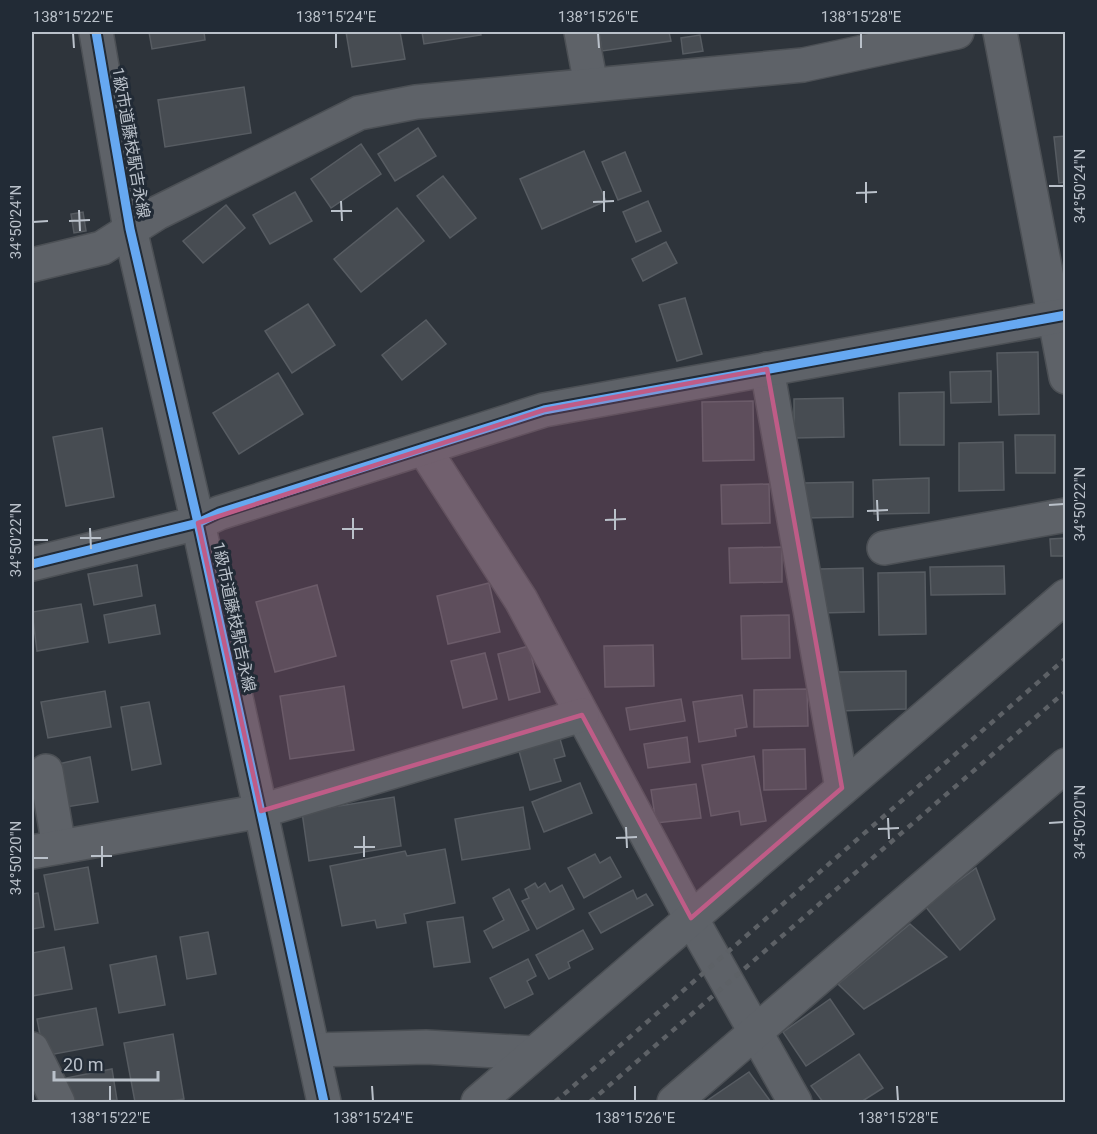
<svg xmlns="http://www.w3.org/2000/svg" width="1097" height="1134" viewBox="0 0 1097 1134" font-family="Roboto,'Noto Sans JP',sans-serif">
<rect width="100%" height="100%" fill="#2e343b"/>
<g fill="#474c52" stroke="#575c62" stroke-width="1.5">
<path d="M149,32H204L205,40L152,49Z"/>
<path d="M346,32H400L405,59L352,67Z"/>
<path d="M422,32H480L481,35L424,44Z"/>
<path d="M599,32H669L671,41L602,51Z"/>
<path d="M700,35L703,51L683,54L681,38Z"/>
<path d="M244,87L251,133L165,147L158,100Z"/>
<path d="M418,128L436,156L395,181L378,154Z"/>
<path d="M1066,136V182L1059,183L1054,137Z"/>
<path d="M361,144L381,174L331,208L311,179Z"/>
<path d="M584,151L606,201L542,229L520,179Z"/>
<path d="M625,152L641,191L618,200L602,162Z"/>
<path d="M443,176L476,218L450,238L417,196Z"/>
<path d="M295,192L312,221L270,244L253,215Z"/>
<path d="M648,201L661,231L636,242L623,212Z"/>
<path d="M226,205L245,228L203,263L183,241Z"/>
<path d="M397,208L424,241L361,292L334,259Z"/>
<path d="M83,212L86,231L74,233L71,214Z"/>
<path d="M666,242L677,263L643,281L632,259Z"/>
<path d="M685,298L702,354L677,361L659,305Z"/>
<path d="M308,304L335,345L292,373L265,331Z"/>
<path d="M426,320L446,344L402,380L382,355Z"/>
<path d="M1038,352L1039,414L999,415L997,353Z"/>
<path d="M991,371V402L951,403L950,372Z"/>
<path d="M278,373L303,414L239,454L213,413Z"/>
<path d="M944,392V445H900L899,393Z"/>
<path d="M843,398L844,437L794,438V399Z"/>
<path d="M753,401L754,460L703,461L702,402Z"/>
<path d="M102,428L114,497L66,506L53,437Z"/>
<path d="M1015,435H1055V473H1016Z"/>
<path d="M1003,442L1004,490L959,491V443Z"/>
<path d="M929,478V513L874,514L873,480Z"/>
<path d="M853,482V517L804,518L803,483Z"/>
<path d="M769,484L770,523L722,524L721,485Z"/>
<path d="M1066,538V556H1051L1050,539Z"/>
<path d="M782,547V582L730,583L729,548Z"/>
<path d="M137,565L142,596L94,605L88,574Z"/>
<path d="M1004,566L1005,594L931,595L930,567Z"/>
<path d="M863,568L864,612L820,613L819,569Z"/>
<path d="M925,572L926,634L879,635L878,573Z"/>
<path d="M489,583L500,632L448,644L437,596Z"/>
<path d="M317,585L336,656L275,672L256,602Z"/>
<path d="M81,604L88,642L37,651L32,612Z"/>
<path d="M155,605L160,634L109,643L104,615Z"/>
<path d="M789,615L790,658L742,659L741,616Z"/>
<path d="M653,645L654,686L605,687L604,646Z"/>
<path d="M529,646L540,692L509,700L498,654Z"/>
<path d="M485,653L497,699L463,708L451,661Z"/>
<path d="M906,671V709L836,711L835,672Z"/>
<path d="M344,686L354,750L290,759L280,696Z"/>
<path d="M807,689L808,726L754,727V690Z"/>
<path d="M105,691L111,727L48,738L41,702Z"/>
<path d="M742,695L747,727L735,729L736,736L699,742L693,702Z"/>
<path d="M681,699L685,721L630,730L626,708Z"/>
<path d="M149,702L161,764L132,770L121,707Z"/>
<path d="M687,737L690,762L648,768L644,744Z"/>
<path d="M560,739L565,756L554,759L561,781L530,790L519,751Z"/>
<path d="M805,749L806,789L764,790L763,750Z"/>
<path d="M754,756L766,821L741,825L739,811L711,816L702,765Z"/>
<path d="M90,757L98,802L66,807L58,764Z"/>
<path d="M580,783L592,813L544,832L532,802Z"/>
<path d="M696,784L701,818L656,823L651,790Z"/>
<path d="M394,797L401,846L309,861L302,812Z"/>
<path d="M523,807L530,849L462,860L455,819Z"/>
<path d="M445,849L455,903L404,914L406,923L377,928L375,920L342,926L330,866L405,851L407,856Z"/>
<path d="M595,854L600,863L610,857L621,877L584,898L568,868Z"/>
<path d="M88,867L98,923L55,930L44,875Z"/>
<path d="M976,868L995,919L960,950L925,906Z"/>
<path d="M535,883L538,888L545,883L550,892L562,885L574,909L537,929L522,901L529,898L525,889Z"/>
<path d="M509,889L529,930L493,948L484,931L504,920L493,898Z"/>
<path d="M633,890L637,899L646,894L653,905L601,933L589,913Z"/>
<path d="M38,893L44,927L32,929V894Z"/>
<path d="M463,917L470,962L434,967L427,922Z"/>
<path d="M910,924L947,957L864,1009L838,984Z"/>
<path d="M583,930L593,949L568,962L570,968L549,979L536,955Z"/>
<path d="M208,932L216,974L187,979L180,937Z"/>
<path d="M64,947L72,989L32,996V953Z"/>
<path d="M156,956L165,1005L119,1013L110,965Z"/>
<path d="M528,959L536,976L527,981L533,994L505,1008L490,978Z"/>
<path d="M830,999L854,1034L806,1066L783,1032Z"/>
<path d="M96,1008L103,1045L44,1056L37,1019Z"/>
<path d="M173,1034L184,1099L164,1102H135L124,1043Z"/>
<path d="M859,1054L883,1088L861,1102H823L811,1086Z"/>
<path d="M112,1069L117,1100L70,1102L66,1078Z"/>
<path d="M749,1072L771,1102H705Z"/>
</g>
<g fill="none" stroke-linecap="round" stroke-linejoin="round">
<defs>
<g id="minor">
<path d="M96,32L130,229L198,523L324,1102"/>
<path d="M581,32L591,85"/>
<path d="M1000,32L1066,377"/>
<path d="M32,265L102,248L157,213L359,113L416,102L803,65L957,32"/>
<path d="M767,369L842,788"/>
<path d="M424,449L521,600L691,918L795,1102"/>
<path d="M884,548L1066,515"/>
<path d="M32,564L198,523L219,513L544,410L1066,315"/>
<path d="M46,771L59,847"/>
<path d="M32,852L261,811L582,715"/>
<path d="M32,1049L58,1102"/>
<path d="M313,1050L426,1047L533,1053"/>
<path d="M478,1102L1066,596"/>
<path d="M674,1102L1066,765"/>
</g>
</defs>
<use href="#minor" stroke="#4c5055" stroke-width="36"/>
<use href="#minor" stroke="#5e6268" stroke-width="33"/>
<g stroke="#5d6166" stroke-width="4.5" stroke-dasharray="6 6" stroke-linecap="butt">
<path d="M555,1102L1066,658"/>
<path d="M590,1102L1066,691"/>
</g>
<defs>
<g id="cycleway">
<path d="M96,32L130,229L198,523L324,1102"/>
<path d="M32,564L198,523L219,513L544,410L1066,315"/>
</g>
</defs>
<use href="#cycleway" stroke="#222b36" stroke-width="13"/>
<use href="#cycleway" stroke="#66a8f1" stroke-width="9"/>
</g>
<path fill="#bf5c87" fill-opacity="0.2" stroke="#bf5c87" stroke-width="4.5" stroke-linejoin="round" d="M767,369L842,788L691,918L582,715L261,811L198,523L544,410Z"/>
<path fill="none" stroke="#bac1ca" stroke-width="2" d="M73,33L74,48M336,33V48M598,33L599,48M861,33V48M866,182V203M1049,186H1064M604,191V212M856,193L877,192M341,201L342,221M593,202L614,201M79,210L80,231M331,211H352M69,221L90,220M33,222L48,221M877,500L878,521M1049,505L1064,504M615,509V530M867,511L888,510M353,518V539M605,520L626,519M90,528L91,549M342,529H363M80,538H101M33,540H48M888,818L889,839M1049,823L1064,822M626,827L627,848M878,829L899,828M364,836V857M616,838L637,837M102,846V867M354,847H375M91,856H112M33,858H48M110,1086V1101M372,1086L373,1101M635,1086V1101M897,1086L898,1101"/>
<g text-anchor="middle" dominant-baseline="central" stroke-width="6" stroke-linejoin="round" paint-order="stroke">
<g font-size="16" fill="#bac1ca" stroke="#222b36">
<text transform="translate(131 143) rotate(80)">1級市道藤枝駅吉永線</text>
<text transform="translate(234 617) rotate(78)">1級市道藤枝駅吉永線</text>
</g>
</g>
<rect width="1097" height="1134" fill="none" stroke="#222b36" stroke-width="66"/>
<path d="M54 1071v9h104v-9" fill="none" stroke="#bac1ca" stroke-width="3"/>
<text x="63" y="1071" font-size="18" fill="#bac1ca" stroke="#222b36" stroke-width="4.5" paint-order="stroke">20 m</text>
<rect x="33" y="33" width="1031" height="1068" fill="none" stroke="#bac1ca" stroke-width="2"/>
<g font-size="15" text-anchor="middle" fill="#bac1ca">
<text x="73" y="22">138°15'22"E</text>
<text x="336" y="22">138°15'24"E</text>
<text x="598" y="22">138°15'26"E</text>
<text x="861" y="22">138°15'28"E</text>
<text transform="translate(1080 186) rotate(-90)" y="5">34°50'24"N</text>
<text transform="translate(16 222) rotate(-90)" y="5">34°50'24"N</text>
<text transform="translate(1080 504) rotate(-90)" y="5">34°50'22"N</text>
<text transform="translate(16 540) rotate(-90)" y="5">34°50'22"N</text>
<text transform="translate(1080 822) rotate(-90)" y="5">34°50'20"N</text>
<text transform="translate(16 858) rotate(-90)" y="5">34°50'20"N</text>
<text x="110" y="1123">138°15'22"E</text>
<text x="373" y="1123">138°15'24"E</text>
<text x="635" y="1123">138°15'26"E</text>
<text x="898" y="1123">138°15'28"E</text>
</g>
</svg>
